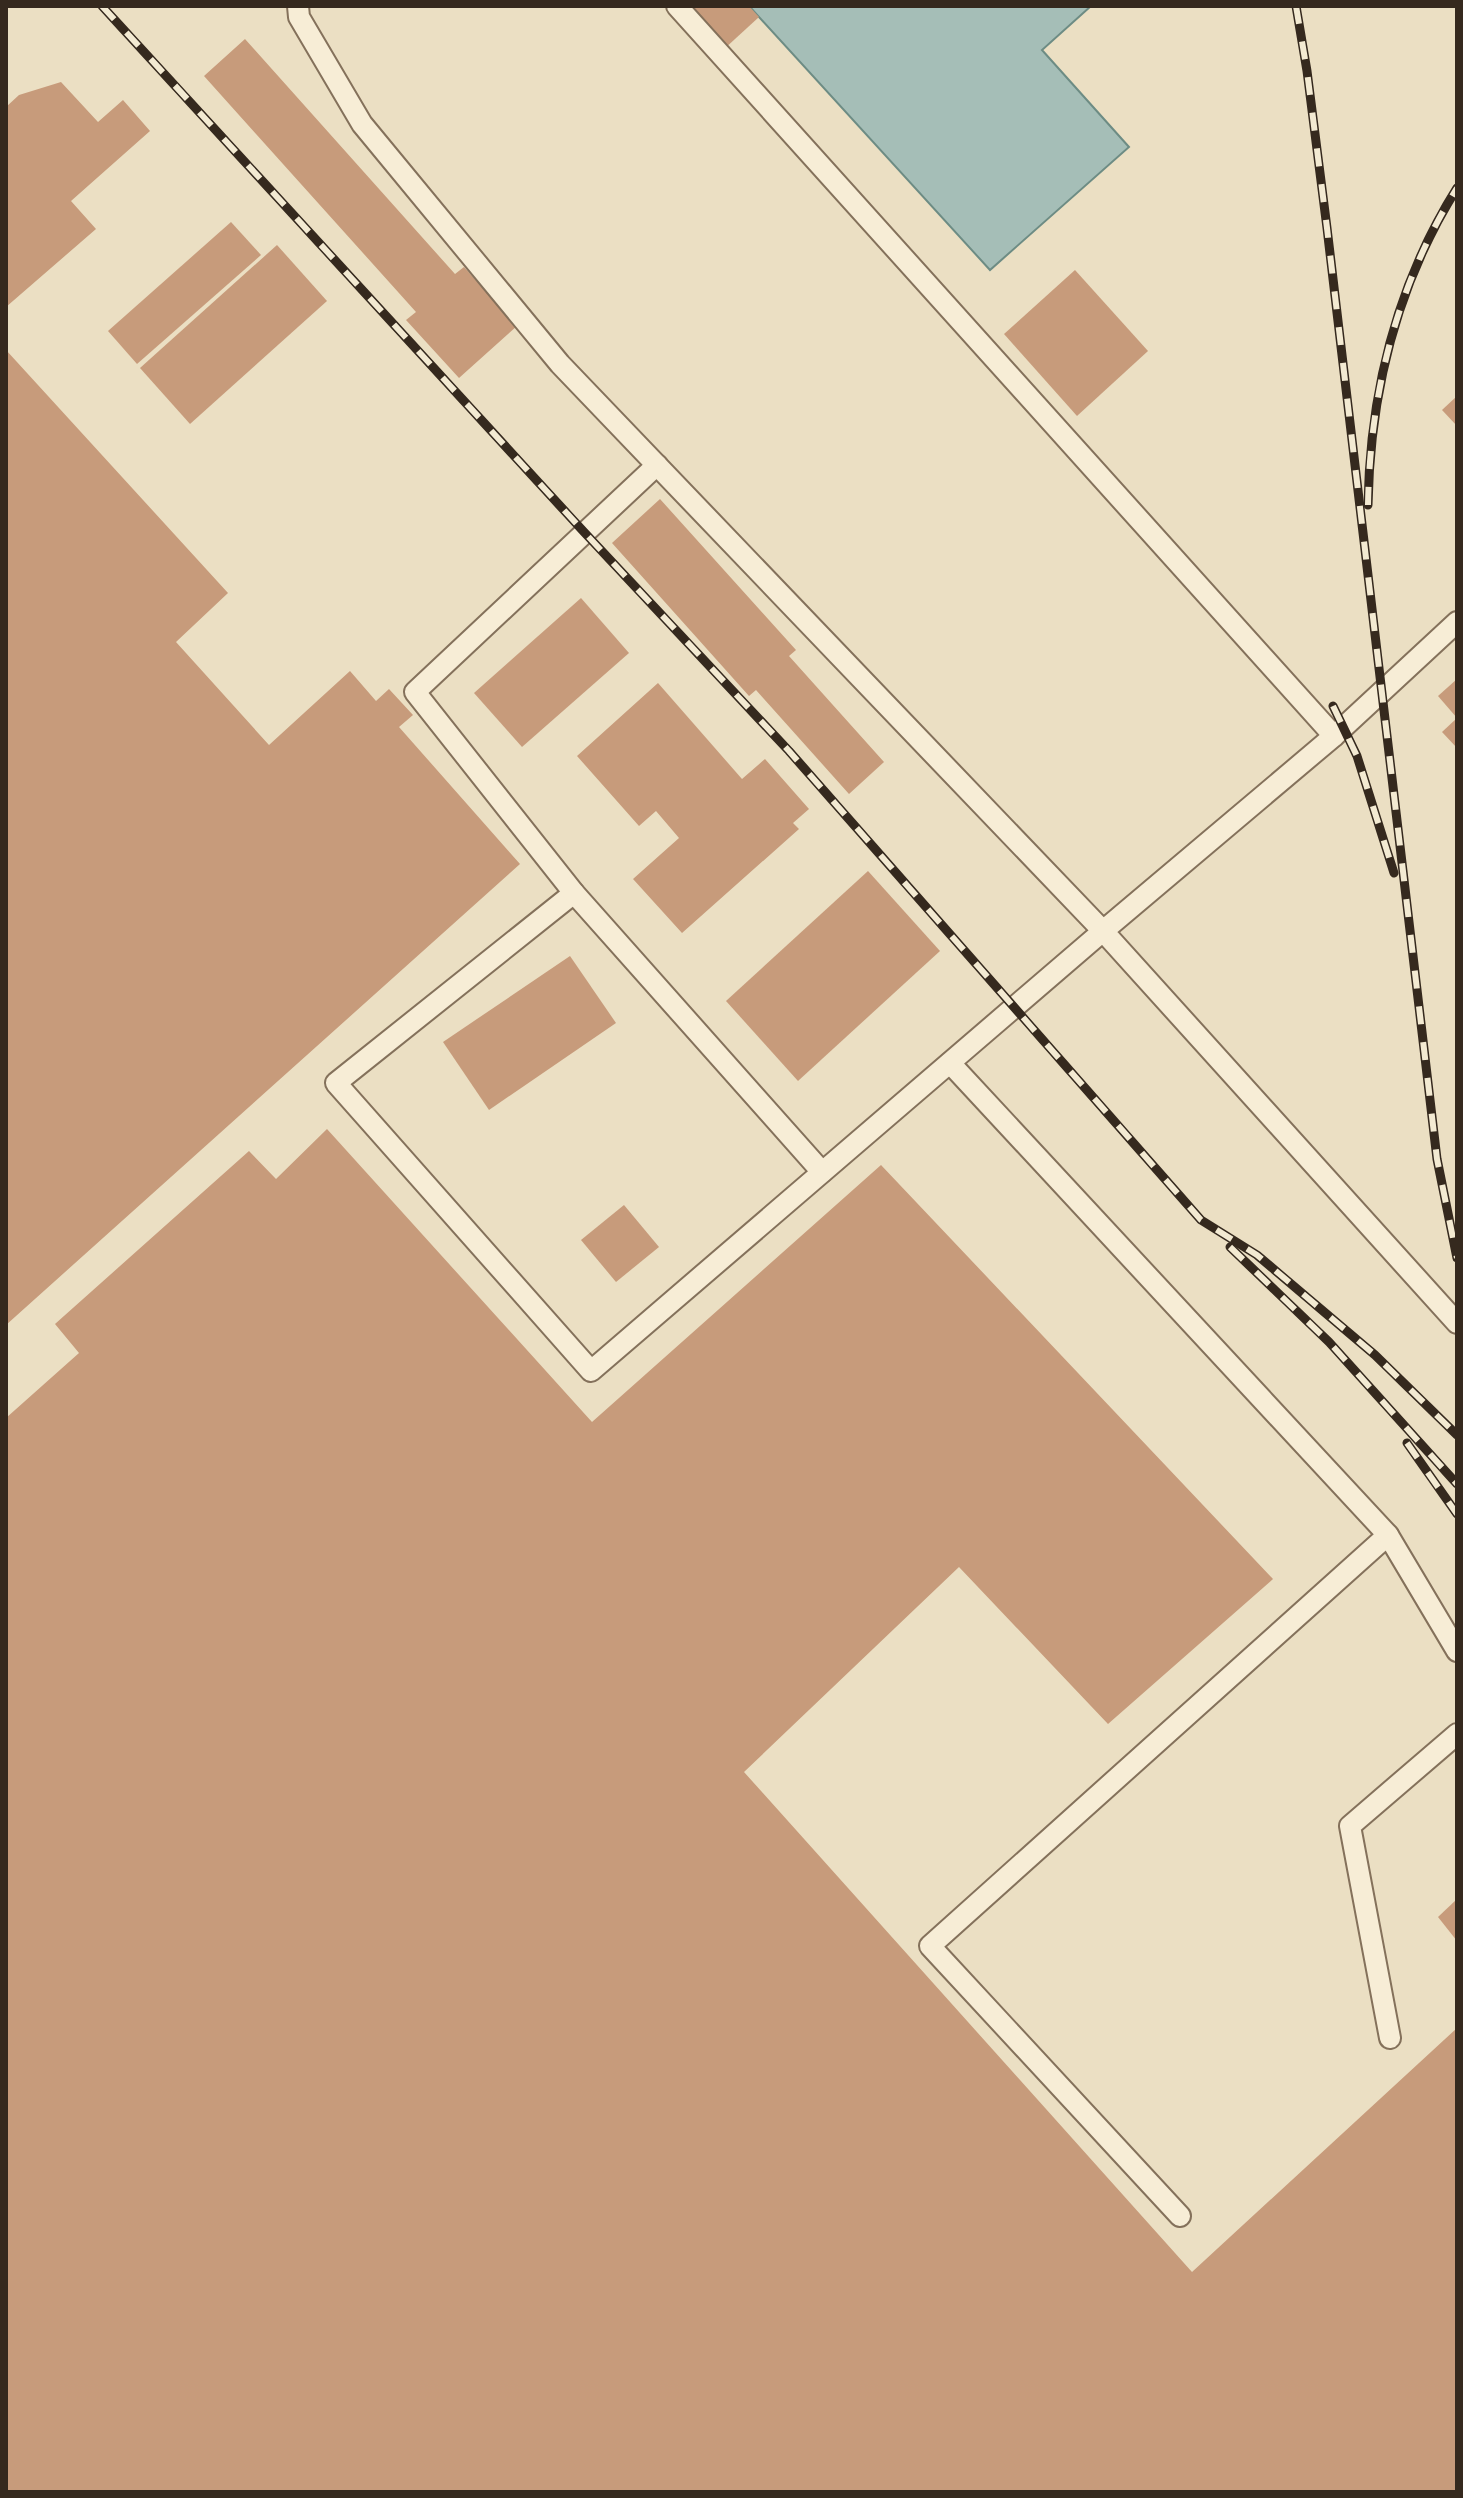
<svg xmlns="http://www.w3.org/2000/svg" width="1463" height="2498" viewBox="0 0 1463 2498" font-family="'IBM Plex Serif',serif">
<rect width="100%" height="100%" fill="#ebdfc3"/>
<path fill="#a5beb7" stroke="#6d8c84" stroke-width="2" d="M749,6H1091L1042,50L1129,147L990,270Z"/>
<g fill="#c79b7b">
<path d="M684,6H749L759,17L723,50Z"/>
<path d="M245,39L455,274L464,267L517,326L459,378L406,320L416,312L204,76Z"/>
<path d="M61,82L98,122L123,100L150,131L71,201L96,229L6,307V107L19,95Z"/>
<path d="M231,222L261,255L137,364L108,331Z"/>
<path d="M277,245L327,301L190,424L140,368Z"/>
<path d="M1075,270L1148,351L1077,416L1004,334Z"/>
<path d="M6,350L228,593L176,642L269,745L350,671L376,701L389,689L413,715L399,727L520,864L6,1325Z"/>
<path d="M1457,396V426L1442,410Z"/>
<path d="M660,499L796,650L789,656L884,762L849,794L756,690L749,696L612,543Z"/>
<path d="M581,598L629,653L522,747L474,693Z"/>
<path d="M1457,679V718L1438,696Z"/>
<path d="M658,683L742,779L765,759L809,809L793,823L799,829L682,933L633,879L679,838L656,811L639,826L577,756Z"/>
<path d="M1457,718V748L1442,732Z"/>
<path d="M868,871L940,951L798,1081L726,1001Z"/>
<path d="M570,956L616,1023L489,1110L443,1042Z"/>
<path d="M327,1129L592,1422L881,1165L1273,1579L1108,1724L959,1567L744,1772L1192,2272L1457,2028V2492H6V1418L79,1353L55,1324L249,1151L276,1179Z"/>
<path d="M624,1205L659,1247L616,1282L581,1240Z"/>
<path d="M1457,1899V1941L1438,1917Z"/>
</g>
<g fill="none" stroke-linecap="round" stroke-linejoin="round">
<defs>
<g id="service">
<path d="M298,6L299,17L362,124L560,364L1103,931L591,1371L336,1083L574,893"/>
<path d="M677,6L1334,736"/>
<path d="M657,465L415,692L574,893L822,1172"/>
<path d="M1457,622L1334,736L1103,931L1457,1323"/>
<path d="M950,1063L1388,1535L930,1946L1180,2216"/>
<path d="M1388,1535L1457,1651"/>
<path d="M1390,2038L1350,1826L1457,1734"/>
</g>
</defs>
<use href="#service" stroke="#84715b" stroke-width="24"/>
<use href="#service" stroke="#f7edd6" stroke-width="20"/>
<defs>
<g id="rail">
<path d="M102,6L584,532L789,751L1201,1220L1257,1255L1375,1355L1457,1435"/>
<path d="M1296,6L1307,71L1327,228L1437,1159L1457,1258"/>
<path d="M1368,505C1370,392 1397,284 1457,188"/>
<path d="M1333,706L1357,756L1394,873"/>
<path d="M1230,1247L1329,1342L1457,1484"/>
<path d="M1407,1443L1457,1514"/>
</g>
</defs>
<use href="#rail" stroke="#35291e" stroke-width="9"/>
<use href="#rail" stroke="#f3ead2" stroke-width="6" stroke-dasharray="18" stroke-linecap="butt"/>
</g>
<rect width="1463" height="2498" fill="none" stroke="#35291e" stroke-width="16"/>
</svg>
